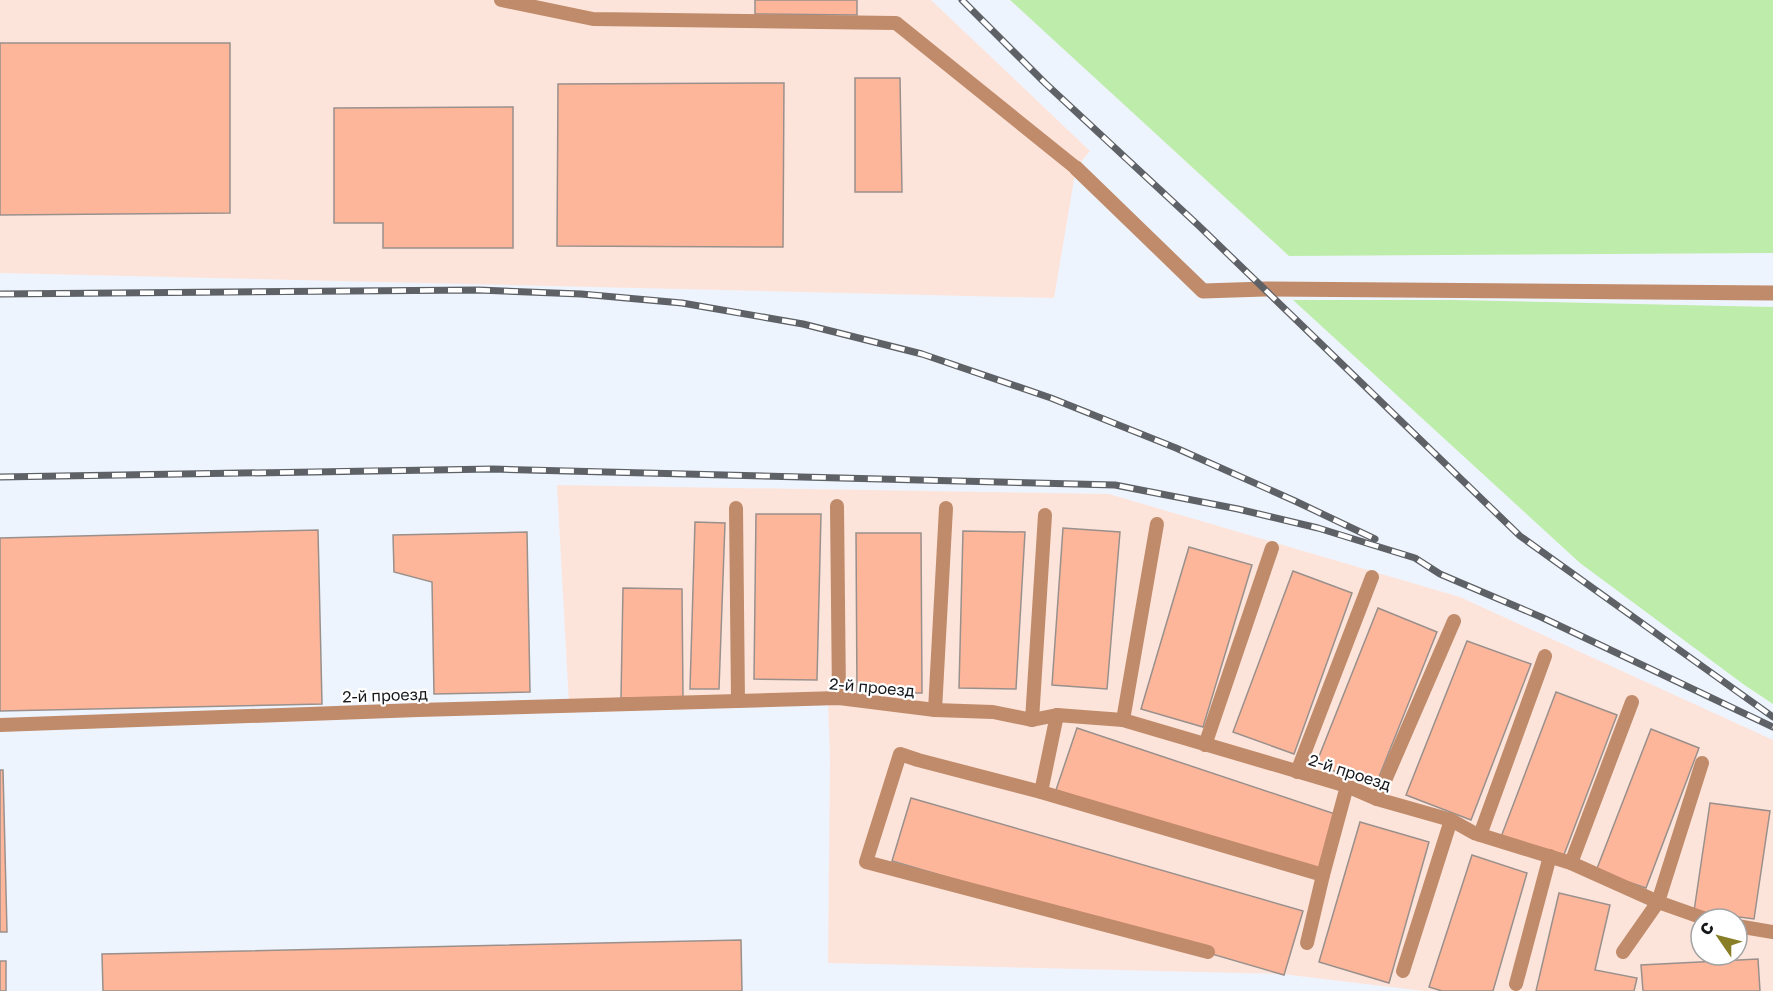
<svg xmlns="http://www.w3.org/2000/svg" width="1773" height="991" viewBox="0 0 1773 991" font-family="'Golos Text',sans-serif">
<rect width="100%" height="100%" fill="#eef4fd"/>
<g fill="#fde4db" fill-rule="evenodd">
<path d="M0,0H931L1090,151L1076,168L1054,298L0,273Z"/>
<path d="M557,485L1109,494L1460,597L1773,740V991H1424L1282,974L828,963L830,759L828,700L569,705ZM1701,919H1737V955H1701Z"/>
</g>
<g fill="#beedab">
<path d="M1010,0H1773V253L1289,256Z"/>
<path d="M1293,300H1452L1773,307V704L1743,684L1580,563Z"/>
</g>
<g fill="#feb69b" stroke="#99908c" stroke-width="1.5">
<path d="M755,0H857V15L755,14Z"/>
<path d="M0,43H230V213L0,215Z"/>
<path d="M855,78H900L902,192H855Z"/>
<path d="M784,83L783,247L557,246L558,84Z"/>
<path d="M513,107V248H383V223H334V108Z"/>
<path d="M756,514H821L817,680L754,679Z"/>
<path d="M695,522L725,523L719,689H690Z"/>
<path d="M1063,528L1120,532L1107,689L1052,685Z"/>
<path d="M318,530L322,704L0,711V538Z"/>
<path d="M963,531L1025,532L1016,689L959,688Z"/>
<path d="M527,532L530,692L434,694L432,582L394,572L393,535Z"/>
<path d="M856,533H921L922,693H857Z"/>
<path d="M1189,547L1252,565L1203,727L1141,709Z"/>
<path d="M1293,571L1352,593L1294,754L1233,732Z"/>
<path d="M623,588L682,589L683,698H621Z"/>
<path d="M1378,608L1437,632L1375,787L1316,764Z"/>
<path d="M1467,641L1531,664L1471,820L1406,795Z"/>
<path d="M1556,692L1617,715L1562,860L1501,837Z"/>
<path d="M1077,728L1341,816L1321,874L1056,790Z"/>
<path d="M1651,729L1699,748L1646,888L1596,871Z"/>
<path d="M0,770H3L7,932H0Z"/>
<path d="M911,798L1303,911L1284,975L892,861Z"/>
<path d="M1710,803L1770,811L1754,919L1694,911Z"/>
<path d="M1360,822L1429,842L1389,983L1319,962Z"/>
<path d="M1472,855L1527,873L1493,991H1442L1429,987Z"/>
<path d="M1559,893L1610,905L1595,970L1637,978L1634,991H1536Z"/>
<path d="M741,940L742,991H103L102,954Z"/>
<path d="M1758,959L1760,991H1643L1641,965Z"/>
<rect x="0" y="961" width="6" height="30"/>
</g>
<g fill="none" stroke-linecap="round" stroke-linejoin="round">
<g stroke="#c08b6a" stroke-width="14">
<path d="M501,0L593,19L896,23L1076,168"/>
<path d="M837,506L839,698"/>
<path d="M736,508L738,701"/>
<path d="M935,710L946,508"/>
<path d="M1057,715L1041,792L1323,875L1347,786"/>
<path d="M1032,720L1045,515"/>
<path d="M1123,720L1157,524"/>
<path d="M0,725L418,710L839,698L935,710L993,712L1032,720L1057,715L1123,720L1347,786L1377,799L1451,820L1474,833L1571,863L1658,902L1706,919"/>
<path d="M1205,745L1272,548"/>
<path d="M1297,772L1372,577"/>
<path d="M1041,792L918,760L900,754L866,862L1208,952"/>
<path d="M1377,799L1454,621"/>
<path d="M1480,835L1545,656"/>
<path d="M1571,863L1632,702"/>
<path d="M1737,926L1773,932"/>
<path d="M1307,943L1323,875"/>
<path d="M1623,952L1658,902L1702,763"/>
<path d="M1403,971L1451,820"/>
<path d="M1516,984L1550,856"/>
</g>
<path stroke="#c08b6a" stroke-width="15" d="M1076,168L1203,291L1265,289L1773,293"/>
<defs>
<g id="rail">
<path d="M962,0L1045,83L1198,225L1520,536L1773,717"/>
<path d="M0,294L478,290L581,294L682,303L803,324L922,354L1051,398L1176,448L1295,501L1375,539"/>
<path d="M0,477L493,469L1115,485L1238,509L1318,528L1415,558L1440,574L1541,617L1773,727"/>
</g>
</defs>
<use href="#rail" stroke="#5e6166" stroke-width="7"/>
<use href="#rail" stroke="#fff" stroke-width="4.5" stroke-dasharray="14" stroke-linecap="butt"/>
</g>
<g text-anchor="middle" dominant-baseline="central" stroke-width="4.5" stroke-linejoin="round" paint-order="stroke">
<g font-size="16" fill="#15171a" stroke="#fff">
<text transform="translate(872 687) rotate(5)">2-й проезд</text>
<text transform="translate(385 695) rotate(-2)">2-й проезд</text>
<text transform="translate(1350 772) rotate(18)">2-й проезд</text>
</g>
</g>
<g transform="translate(1719 937) rotate(305)"><circle r="28" fill="#ffffff" stroke="#a1a2a3" stroke-width="1.5"/>
<path d="M0-4.5L10 22L0 15L-10 22Z" fill="#887e25"/>
<text y="-9" font-size="16" font-weight="bold" text-anchor="middle" fill="#15171a">С</text>
</g>
</svg>
